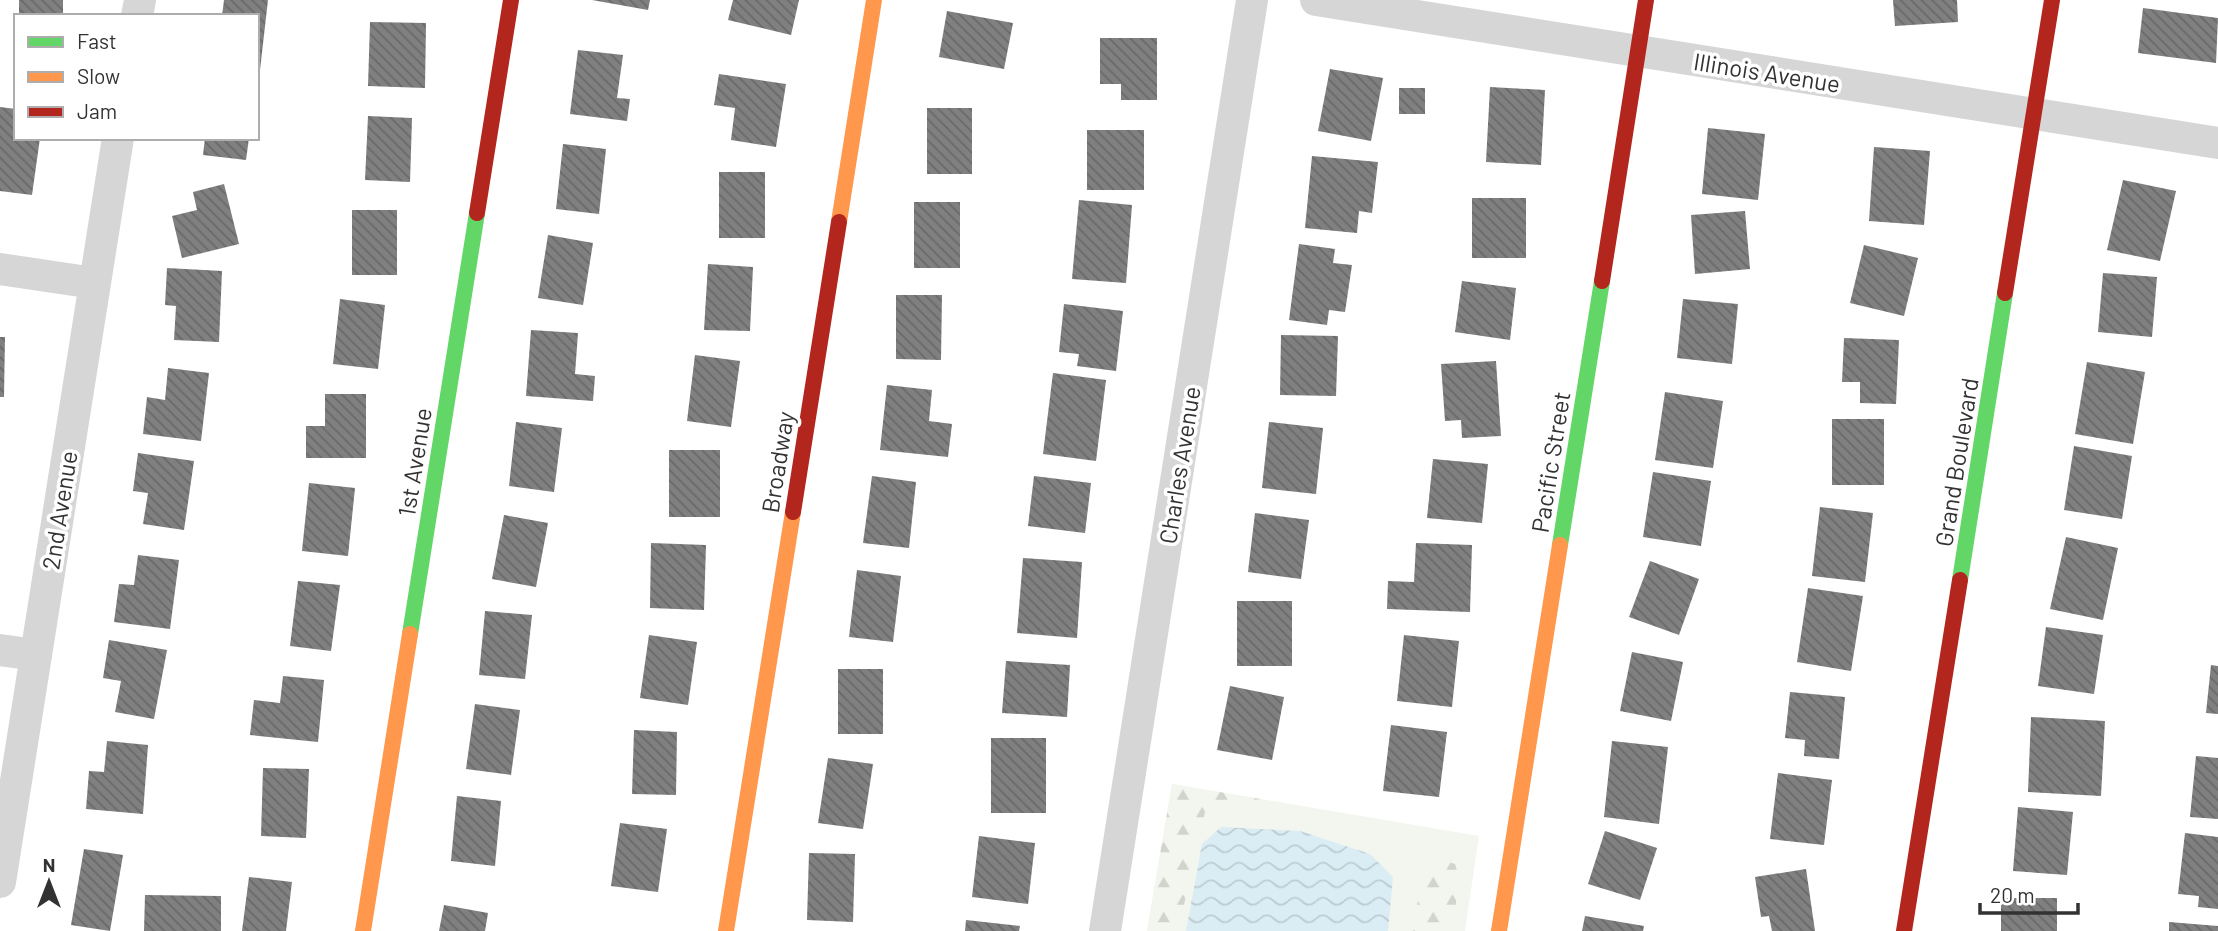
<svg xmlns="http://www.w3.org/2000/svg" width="2218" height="931" viewBox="0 0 2218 931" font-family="Barlow,sans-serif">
<defs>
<pattern id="forest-firs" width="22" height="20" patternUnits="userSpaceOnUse" patternTransform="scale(1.75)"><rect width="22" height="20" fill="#f3f6ee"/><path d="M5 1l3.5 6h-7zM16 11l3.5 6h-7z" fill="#d1d3cd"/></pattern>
<pattern id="water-waves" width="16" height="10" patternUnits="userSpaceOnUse" patternTransform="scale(1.75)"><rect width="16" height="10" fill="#dbedf4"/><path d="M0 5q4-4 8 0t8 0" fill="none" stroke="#bcccd2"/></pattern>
<pattern id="building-back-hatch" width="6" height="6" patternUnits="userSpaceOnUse" patternTransform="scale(1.75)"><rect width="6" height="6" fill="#808080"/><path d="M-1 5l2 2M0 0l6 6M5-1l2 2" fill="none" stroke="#696969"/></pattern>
</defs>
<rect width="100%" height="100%" fill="#fff"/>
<path fill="#f3f6ee" d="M1172,784L1479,836L1465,931H1147Z"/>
<g fill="url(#forest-firs)">
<path d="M1172,784L1261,799L1223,805L1205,812L1178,931H1147Z"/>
<path d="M1440,859L1455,864L1460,880L1451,931H1411C1417,906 1421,877 1440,859Z"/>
</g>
<path fill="url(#water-waves)" d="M1221,827L1300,831L1370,854L1393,877L1388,931H1186L1202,844Z"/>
<g fill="url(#building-back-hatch)">
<rect x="19" y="0" width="44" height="16"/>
<path d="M224,0H268L260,70L257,69V16H222Z"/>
<path d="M592,0H650L648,10Z"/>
<path d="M733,0H799L791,35L728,20Z"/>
<path d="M1893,0H1957L1958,22L1895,26Z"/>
<path d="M2143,8L2218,18L2216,63L2138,53Z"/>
<path d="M947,11L1013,23L1004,69L939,57Z"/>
<path d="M370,22L426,23L425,88L368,86Z"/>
<path d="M1100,38H1157V100H1121V84H1100Z"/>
<path d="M578,50L623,55L617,98L630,99L627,121L570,114Z"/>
<path d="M1330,69L1383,78L1371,141L1318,131Z"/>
<path d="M719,74L786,84L776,147L731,140L735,108L714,105Z"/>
<path d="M1490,87L1545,90L1541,165L1486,162Z"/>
<rect x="1399" y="88" width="26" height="26"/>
<path d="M0,107L16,109V138H40L32,195L0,191Z"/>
<rect x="927" y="108" width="45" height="66"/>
<path d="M368,116L412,118L410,182L365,180Z"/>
<path d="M1708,128L1765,134L1758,200L1702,194Z"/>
<rect x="1087" y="130" width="57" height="60"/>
<path d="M205,138H249L246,160L203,155Z"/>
<path d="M563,144L606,149L599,214L556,209Z"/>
<path d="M1874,147L1930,151L1924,225L1869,221Z"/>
<path d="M1312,156L1378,162L1372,213L1359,211L1357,233L1305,228Z"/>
<rect x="719" y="172" width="46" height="66"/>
<path d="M2123,180L2176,191L2160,261L2107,250Z"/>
<path d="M224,184L239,244L182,258L172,216L197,210L193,192Z"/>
<rect x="1472" y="198" width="54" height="60"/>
<path d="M1079,200L1132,205L1126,283L1072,279Z"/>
<rect x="914" y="202" width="46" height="66"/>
<rect x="352" y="210" width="45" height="65"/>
<path d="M1745,211L1750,269L1695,274L1691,215Z"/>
<path d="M548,235L593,243L583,305L538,298Z"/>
<path d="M1299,244L1335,249L1333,263L1352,265L1345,312L1329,310L1327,325L1289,320Z"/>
<path d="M1864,245L1918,258L1904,316L1850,303Z"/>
<path d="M708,264L753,267L750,331L704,330Z"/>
<path d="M167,268L222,271L219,342L174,340L176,306L165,305Z"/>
<path d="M2103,273L2157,277L2152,337L2098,332Z"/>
<path d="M1462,281L1516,288L1510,340L1455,332Z"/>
<path d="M896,295H942L941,360L896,359Z"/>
<path d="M340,299L385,305L378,369L333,364Z"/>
<path d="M1683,299L1738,304L1732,364L1677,358Z"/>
<path d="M1064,304L1123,311L1116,371L1077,366L1079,354L1059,352Z"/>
<path d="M531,330L578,333L575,374L595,376L593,401L526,396Z"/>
<path d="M1281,335L1338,336L1336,396L1280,395Z"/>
<path d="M0,337H5L4,397H0Z"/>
<path d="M1844,338L1899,340L1896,404L1860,403V382H1842Z"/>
<path d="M695,355L740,361L731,427L687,421Z"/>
<path d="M1496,361L1501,436L1462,438L1461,420L1445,421L1441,364Z"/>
<path d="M2087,362L2145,372L2133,444L2075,434Z"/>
<path d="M168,368L209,373L201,441L143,434L147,397L165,400Z"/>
<path d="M1053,373L1106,380L1096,461L1043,454Z"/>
<path d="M887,385L932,390L929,421L952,424L948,457L880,450Z"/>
<path d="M1665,392L1723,401L1713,468L1655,460Z"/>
<path d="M325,394H366V458H306V426H325Z"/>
<rect x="1832" y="419" width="52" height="66"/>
<path d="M516,422L562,428L554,492L509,486Z"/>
<path d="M1269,422L1323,428L1316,494L1262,488Z"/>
<path d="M2074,446L2132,456L2122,519L2064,510Z"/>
<rect x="669" y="450" width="51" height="67"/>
<path d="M138,453L194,461L184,530L143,524L148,493L133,491Z"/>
<path d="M1433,459L1488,464L1482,523L1427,518Z"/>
<path d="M1653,472L1711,481L1701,546L1643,537Z"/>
<path d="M872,476L916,482L909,548L863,543Z"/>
<path d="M1034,476L1091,483L1085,533L1028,526Z"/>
<path d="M309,483L355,488L348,556L302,551Z"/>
<path d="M1820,507L1873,513L1865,582L1812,576Z"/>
<path d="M1255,513L1309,520L1301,579L1248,572Z"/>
<path d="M504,515L548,523L536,587L492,579Z"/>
<path d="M2066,537L2118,548L2103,620L2050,609Z"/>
<path d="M651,543L706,545L704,610L650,608Z"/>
<path d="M1416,543L1472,545L1470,612L1387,609L1388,581L1414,582Z"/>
<path d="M138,555L179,560L170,629L114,622L119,584L134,585Z"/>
<path d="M1023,558L1082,562L1077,638L1017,633Z"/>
<path d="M1650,561L1699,579L1679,635L1629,617Z"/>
<path d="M857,570L901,576L893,642L849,637Z"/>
<path d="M298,581L340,585L331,651L290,646Z"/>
<path d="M1808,588L1863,596L1851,671L1797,662Z"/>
<rect x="1237" y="601" width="55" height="65"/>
<path d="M485,611L532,615L525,679L479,675Z"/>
<path d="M2046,627L2103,635L2094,694L2038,686Z"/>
<path d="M649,635L697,642L688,705L640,698Z"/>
<path d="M1404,635L1459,641L1452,707L1397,701Z"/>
<path d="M109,640L167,650L154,719L115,712L121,681L103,678Z"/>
<path d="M1632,652L1683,662L1671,721L1620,711Z"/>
<path d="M1006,661L1070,665L1067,717L1002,713Z"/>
<path d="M2211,665L2218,666V714L2206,713Z"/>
<rect x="838" y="669" width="45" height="65"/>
<path d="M283,676L324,680L318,742L250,735L254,700L280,703Z"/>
<path d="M1230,686L1284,697L1272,760L1217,750Z"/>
<path d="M1790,692L1845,697L1839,759L1804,756L1805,740L1785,738Z"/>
<path d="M475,704L520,710L511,775L466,769Z"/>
<path d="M2031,717L2105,721L2101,796L2028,792Z"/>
<path d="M1391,725L1447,732L1439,797L1383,791Z"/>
<path d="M634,730L677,732L676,795L632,794Z"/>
<rect x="991" y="738" width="55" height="75"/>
<path d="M107,741L148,745L143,814L86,809L89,771L104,772Z"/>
<path d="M1612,741L1668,747L1659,824L1604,817Z"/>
<path d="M2196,756L2218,758V819L2190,817Z"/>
<path d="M828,758L873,764L863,829L818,823Z"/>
<path d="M263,768L309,769L306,838L261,836Z"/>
<path d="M1778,773L1832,780L1824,845L1770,839Z"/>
<path d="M457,796L501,801L495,866L451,861Z"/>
<path d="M2018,807L2073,812L2067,875L2013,871Z"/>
<path d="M620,823L667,829L658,892L611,886Z"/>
<path d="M1605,831L1657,848L1640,900L1588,884Z"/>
<path d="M2185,833L2218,837V909L2198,907L2199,896L2178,894Z"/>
<path d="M979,836L1035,843L1028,904L972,897Z"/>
<path d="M84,849L123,855L110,931L71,925Z"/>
<path d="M809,853L855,854L853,922L807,920Z"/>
<path d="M1806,869L1815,931H1772L1769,916L1761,917L1755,877Z"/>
<path d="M249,877L292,882L286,931H242Z"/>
<path d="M145,895L221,896V931H144Z"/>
<rect x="2001" y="898" width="56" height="33"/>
<path d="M444,905L488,913L485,931H439Z"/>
<path d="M1585,916L1644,926L1643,931H1582Z"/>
<path d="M966,920L1020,926L1019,931H965Z"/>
<path d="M2169,922L2218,926V931H2169Z"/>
</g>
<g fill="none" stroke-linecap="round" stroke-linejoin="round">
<g stroke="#d6d6d6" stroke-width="32">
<path d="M1316,0L2218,143"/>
<path d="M137,16L140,0"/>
<path d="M0,269L94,283"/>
<path d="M0,650L36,655"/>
<path d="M0,882L118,138"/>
<path d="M1105,931L1252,0"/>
</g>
<g stroke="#63d668" stroke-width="16">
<path d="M1560,545L1602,281"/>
<path d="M1960,580L2005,293"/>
<path d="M410,634L477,213"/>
</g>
<g stroke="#ff974d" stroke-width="16">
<path d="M839,222L874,0"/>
<path d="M363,931L410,634"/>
<path d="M726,931L793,512"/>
<path d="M1499,931L1560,545"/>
</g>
<g stroke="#b3261e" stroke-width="16">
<path d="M477,213L511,0"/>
<path d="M1602,281L1646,0"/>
<path d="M2005,293L2052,0"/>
<path d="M793,512L839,222"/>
<path d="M1904,931L1960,580"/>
</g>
</g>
<g text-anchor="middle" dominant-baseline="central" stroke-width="7" stroke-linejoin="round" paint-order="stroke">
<g font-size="24" fill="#323232" stroke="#fff">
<text transform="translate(1767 72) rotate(9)">Illinois Avenue</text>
<text transform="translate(414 462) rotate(-81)">1st Avenue</text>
<text transform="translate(777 462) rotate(-81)">Broadway</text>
<text transform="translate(1550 462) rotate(-81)">Pacific Street</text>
<text transform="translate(1956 462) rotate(-81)">Grand Boulevard</text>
<text transform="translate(1179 465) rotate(-81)">Charles Avenue</text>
<text transform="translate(59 510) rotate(-81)">2nd Avenue</text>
</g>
</g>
<rect x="14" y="14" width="245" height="126" fill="#ffffff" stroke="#adadad" stroke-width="2"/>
<rect x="28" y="37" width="35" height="10" fill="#63d668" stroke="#adadad" stroke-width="2"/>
<text x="77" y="49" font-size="21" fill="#323232">Fast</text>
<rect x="28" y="72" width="35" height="10" fill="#ff974d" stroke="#adadad" stroke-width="2"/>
<text x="77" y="84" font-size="21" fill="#323232">Slow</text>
<rect x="28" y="107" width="35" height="10" fill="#b3261e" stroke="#adadad" stroke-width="2"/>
<text x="77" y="119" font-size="21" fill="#323232">Jam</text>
<g transform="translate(49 882)" stroke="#ffffff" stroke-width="5" paint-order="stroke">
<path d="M0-5L12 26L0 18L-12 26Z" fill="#323232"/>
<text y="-10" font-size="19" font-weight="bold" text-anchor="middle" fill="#323232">N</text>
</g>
<path d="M1980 903v10h98v-10" fill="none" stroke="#323232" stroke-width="3.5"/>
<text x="1990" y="903" font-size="21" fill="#323232" stroke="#ffffff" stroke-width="5" paint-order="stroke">20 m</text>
</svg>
